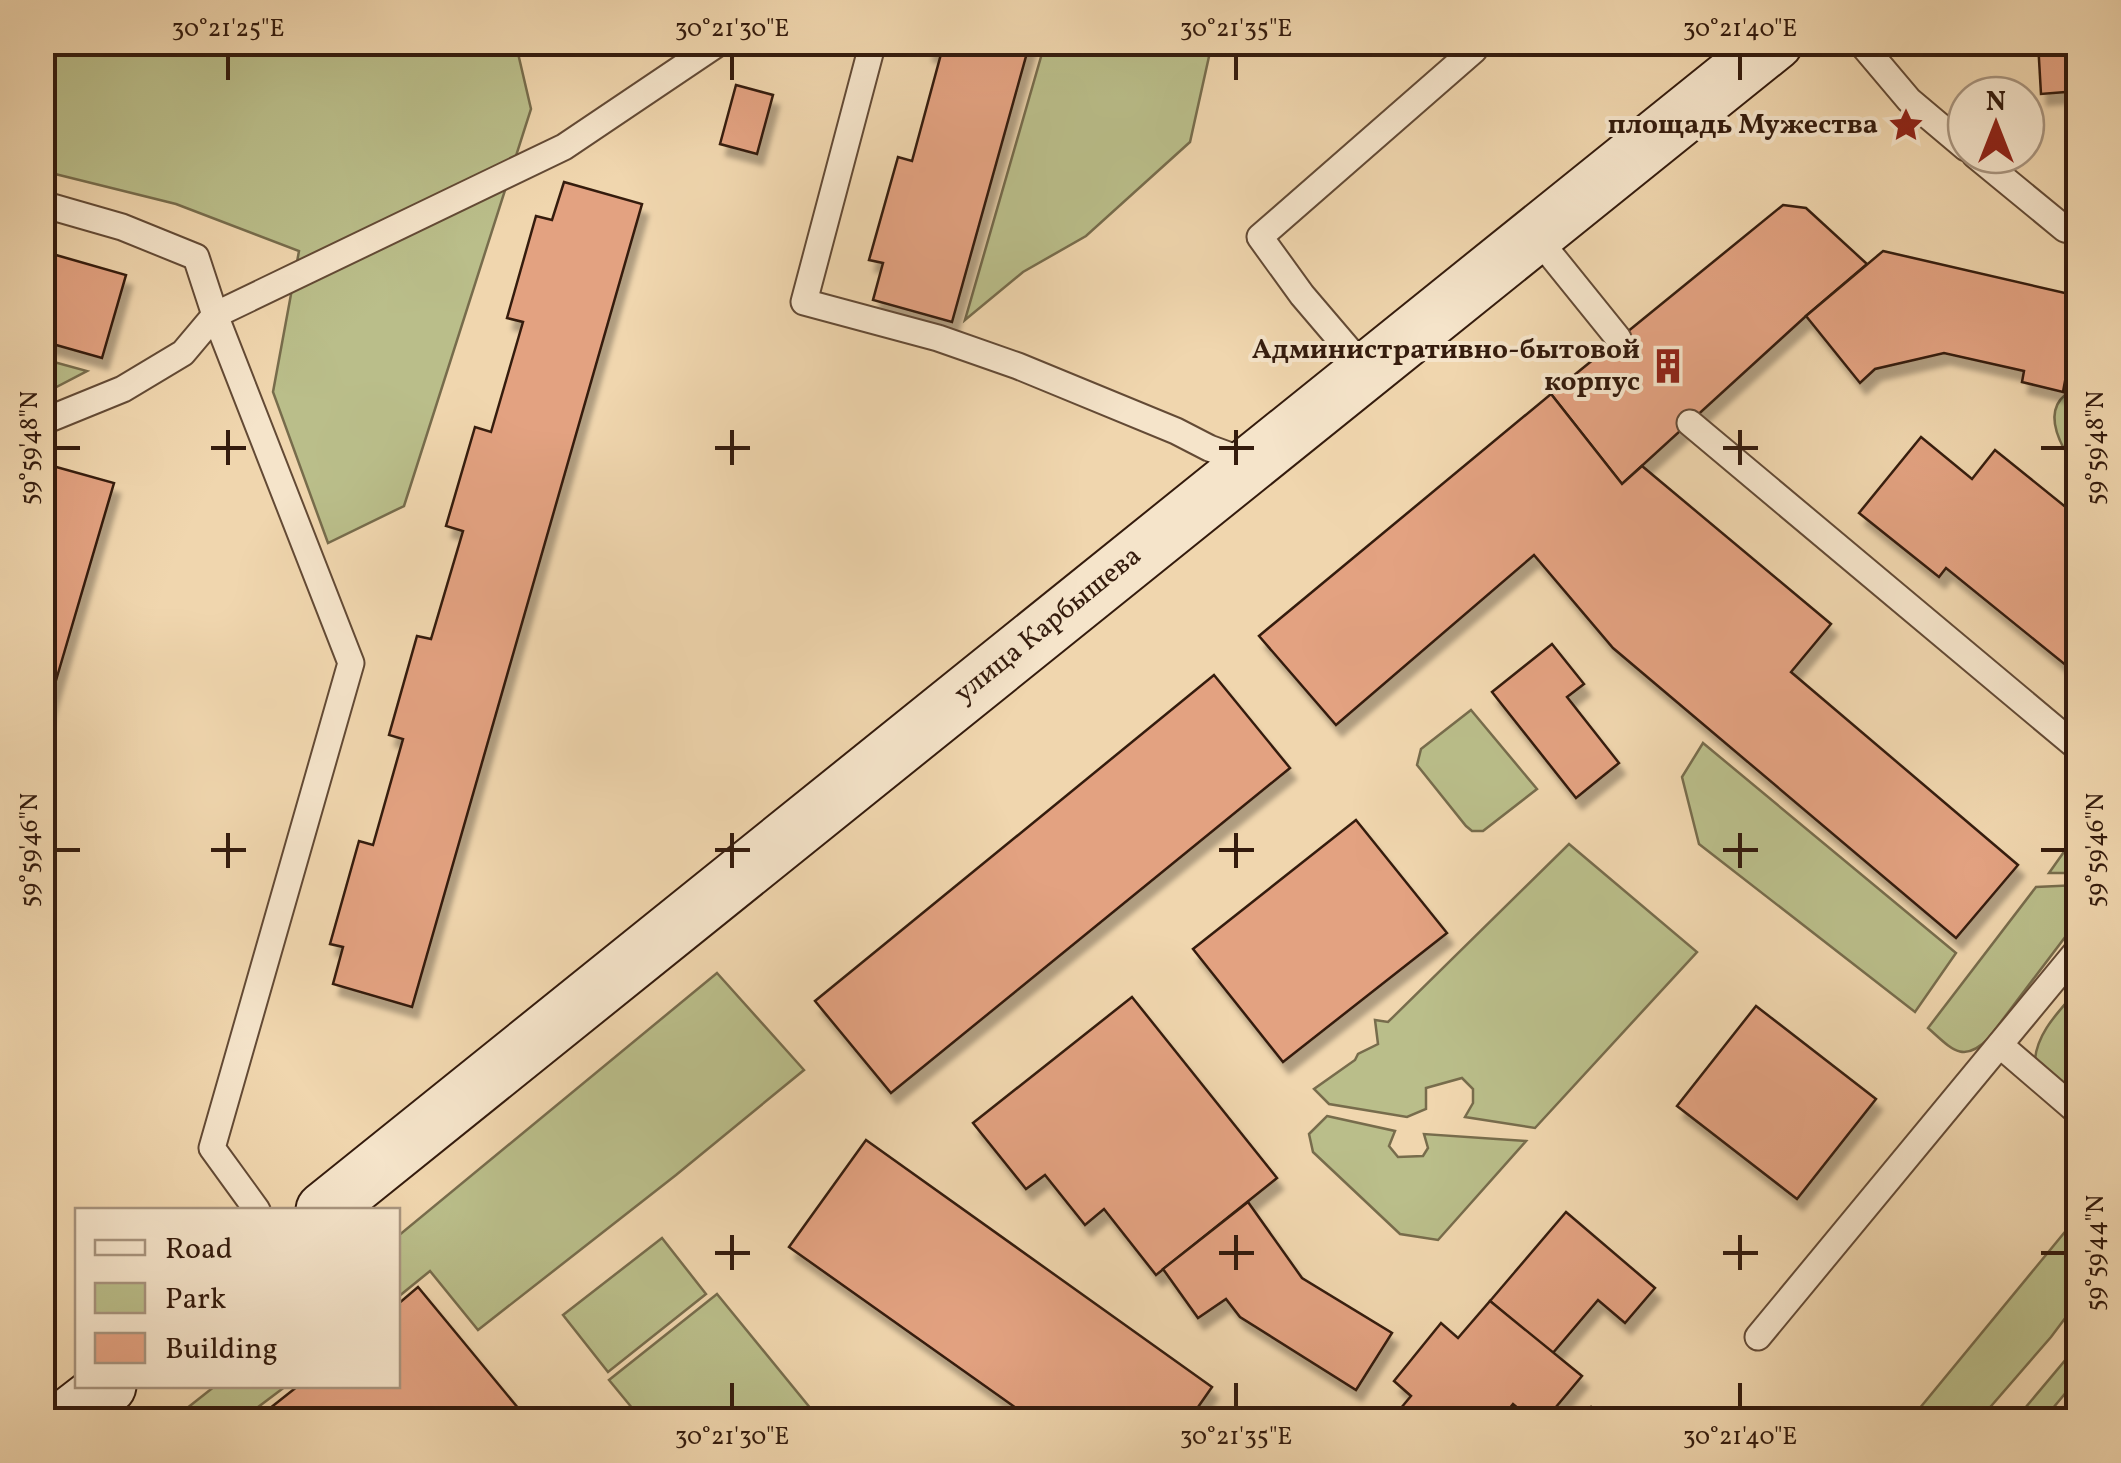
<svg xmlns="http://www.w3.org/2000/svg" width="2121" height="1463" viewBox="0 0 2121 1463" font-family="Vollkorn,serif">
<defs>
<filter id="shadow"><feDropShadow dx="6" dy="11" stdDeviation="2.5" flood-color="#0004"/></filter>
</defs>
<rect width="100%" height="100%" fill="#f0d6ae"/>
<filter id="stains"><feTurbulence type="fractalNoise" baseFrequency=".002" numOctaves="4"/><feColorMatrix values="0 0 0 0 .2 0 0 0 0 .09 0 0 0 0 .02 0 0 0 .5 -.17"/></filter>
<radialGradient id="worn" r=".72"><stop offset=".6" stop-color="#630" stop-opacity="0"/><stop offset="1" stop-color="#630" stop-opacity=".3"/></radialGradient>
<g fill="#babe8a" stroke="#776c4c" stroke-width="2.5">
<path d="M43,43H513L517,49L531,109L404,506L328,543L273,392L299,251L176,204L43,171Z"/>
<path d="M1045,43H1212L1190,142L1086,236L1023,272L965,320Z"/>
<path d="M43,359L87,371L43,394Z"/>
<path d="M2065,395L2078,398V452L2064,449C2055,432 2048,409 2065,395Z"/>
<path d="M1471,710L1537,789L1483,831H1472L1466,826L1417,765L1421,749Z"/>
<path d="M1703,743L1956,953L1915,1012L1699,844L1682,777Z"/>
<path d="M2078,832V873H2049Z"/>
<path d="M1569,844L1697,952L1535,1128L1465,1117L1473,1103V1089L1462,1078L1426,1088V1109L1407,1117L1329,1104L1314,1089L1355,1060L1358,1054L1378,1044L1375,1020L1388,1022Z"/>
<path d="M2078,885V920L1988,1039C1962,1065 1950,1047 1928,1028L2036,887Z"/>
<path d="M717,973L804,1070L676,1175L478,1330L430,1271L398,1297V1236Z"/>
<path d="M2078,989V1070L2065,1086L2035,1059C2038,1030 2061,1010 2078,989Z"/>
<path d="M1327,1116L1395,1131L1389,1146L1398,1157L1423,1156L1428,1148L1424,1134L1526,1141L1438,1240L1400,1234L1313,1152L1309,1134Z"/>
<path d="M2078,1216V1301L2051,1337L1979,1420H1910Z"/>
<path d="M662,1238L706,1294L608,1372L563,1315Z"/>
<path d="M717,1294L820,1420H642L609,1380Z"/>
<path d="M2078,1345V1378L2043,1420H2015Z"/>
<path d="M215,1386H286L241,1420H172Z"/>
</g>
<g fill="#e3a281" stroke="#341b0d" stroke-width="2.5" filter="url(#shadow)">
<path d="M929,42H1030L952,322L873,300L883,263L869,260L898,157L912,161L941,54L927,50Z"/>
<path d="M2038,42H2078V91L2041,94Z"/>
<path d="M736,85L773,95L757,154L720,144Z"/>
<path d="M564,182L642,204L412,1007L333,984L343,947L330,944L359,841L373,845L403,739L389,735L417,636L431,639L463,531L446,526L475,427L491,432L523,322L507,318L536,216L552,220Z"/>
<path d="M1783,205L1806,208L1867,264L1806,316L1622,484L1551,394Z"/>
<path d="M42,251L126,275L102,358L42,341Z"/>
<path d="M1883,251L2078,296V384L2065,381L2063,392L2022,382L2024,371L1944,353L1875,369L1860,383L1806,316Z"/>
<path d="M1551,394L1622,484L1642,466L1831,624L1791,672L2018,865L1956,938L1613,648L1534,555L1336,725L1259,636Z"/>
<path d="M1921,437L1972,479L1995,450L2078,517V675L1946,568L1939,577L1859,513Z"/>
<path d="M42,463L114,483L42,728Z"/>
<path d="M1552,644L1584,684L1567,697L1619,763L1576,798L1492,692Z"/>
<path d="M1214,675L1290,768L891,1093L815,1001Z"/>
<path d="M1356,820L1447,933L1283,1062L1193,949Z"/>
<path d="M1132,997L1277,1178L1156,1275L1104,1209L1085,1225L1045,1175L1026,1189L973,1123Z"/>
<path d="M1756,1006L1876,1099L1797,1199L1677,1106Z"/>
<path d="M866,1140L1212,1387L1189,1420H1033L789,1247Z"/>
<path d="M1248,1202L1302,1278L1392,1333L1356,1390L1240,1317L1226,1299L1198,1318L1163,1269Z"/>
<path d="M1566,1212L1655,1288L1625,1323L1598,1300L1552,1354L1490,1301Z"/>
<path d="M418,1287L528,1420H255L298,1386H398V1304Z"/>
<path d="M1490,1301L1582,1376L1545,1420H1532L1513,1404L1500,1420H1391L1411,1396L1394,1381L1441,1323L1458,1338Z"/>
<path d="M1591,1407L1604,1420H1577Z"/>
</g>
<g fill="none" stroke-linecap="round" stroke-linejoin="round">
<defs>
<g id="service">
<path d="M873,42L804,302L938,338L1018,366L1176,431L1209,448L1250,463"/>
<path d="M1860,42L1909,100L1966,148"/>
<path d="M1975,155L2065,229L2078,232"/>
<path d="M42,204L122,227L196,257L215,315L351,663L212,1148L257,1210"/>
<path d="M1534,234L1618,338"/>
<path d="M1366,370L1302,295L1260,237L1474,50L1471,42"/>
<path d="M42,422L123,389L183,353L215,315L564,147L720,42"/>
<path d="M1690,423L2078,748"/>
<path d="M2000,1045L2078,1112"/>
<path d="M1758,1337L2078,950"/>
</g>
<g id="secondary">
<path d="M324,1210L1775,42"/>
<path d="M64,1420L108,1386"/>
</g>
</defs>
<use href="#service" stroke="#634a35" stroke-width="29"/>
<use href="#secondary" stroke="#341b0d" stroke-width="59"/>
<use href="#service" stroke="#f5e4ca" stroke-width="25"/>
<use href="#secondary" stroke="#f5e4ca" stroke-width="55"/>
</g>
<path fill="none" stroke="#341b0d" stroke-width="4" d="M228,55V80M732,55V80M1236,55V80M1740,55V80M228,430V465M732,430V465M1236,430V465M1740,430V465M55,448H80M211,448H246M715,448H750M1219,448H1254M1723,448H1758M2041,448H2066M228,833V868M732,833V868M1236,833V868M1740,833V868M55,850H80M211,850H246M715,850H750M1219,850H1254M1723,850H1758M2041,850H2066M732,1235V1270M1236,1235V1270M1740,1235V1270M715,1253H750M1219,1253H1254M1723,1253H1758M2041,1253H2066M732,1383V1408M1236,1383V1408M1740,1383V1408"/>
<defs>
<symbol id="sight-bare" viewBox="-9 -9 18 18"><path d="M0-6L1.8-2.2L6-1.7L2.9 1.2L3.7 5.4L0 3.3L-3.7 5.4L-2.9 1.2L-6-1.7L-1.8-2.2Z" fill="#8f2418" stroke="#f5e4ca" stroke-width="2.5" paint-order="stroke"/></symbol>
<symbol id="building-bare" viewBox="-9 -9 18 18"><path d="M-4-6H4V6H1V3H-1V6H-4ZM-2.5-4.3h1.7v1.8h-1.7ZM.8-4.3h1.7v1.8H.8ZM-2.5-1h1.7V.8h-1.7ZM.8-1h1.7V.8H.8Z" fill="#8f2418" stroke="#f5e4ca" stroke-width="2.5" paint-order="stroke"/></symbol>
</defs>
<g fill-rule="evenodd">
<use href="#sight-bare" x="1881" y="100" width="50" height="50"/>
<use href="#building-bare" x="1643" y="341" width="50" height="50"/>
</g>
<g text-anchor="middle" dominant-baseline="central" stroke-width="8" stroke-linejoin="round" paint-order="stroke">
<g font-size="28" font-weight="bold" fill="#341b0d" stroke="#f5e4ca" text-anchor="end">
<text x="1878" y="125">площадь Мужества</text>
<text x="1640" y="350">Административно-бытовой<tspan x="1640" dy="32">корпус</tspan></text>
</g>
<g font-size="28" fill="#341b0d" stroke="#f5e4ca">
<text transform="translate(1048 625) rotate(-39)">улица Карбышева</text>
</g>
</g>
<rect width="2121" height="1463" fill="none" stroke="#f0d6ae" stroke-width="110"/>
<rect x="75" y="1208" width="325" height="180" fill="#f5e4ca" stroke="#a8947e" stroke-width="2.5"/>
<rect x="95" y="1240" width="50" height="15" fill="#f5e4ca" stroke="#a8947e" stroke-width="2.5"/>
<text x="165" y="1258" font-size="30" fill="#341b0d">Road</text>
<rect x="95" y="1283" width="50" height="30" fill="#babe8a" stroke="#a8947e" stroke-width="2.5"/>
<text x="165" y="1308" font-size="30" fill="#341b0d">Park</text>
<rect x="95" y="1333" width="50" height="30" fill="#e3a281" stroke="#a8947e" stroke-width="2.5"/>
<text x="165" y="1358" font-size="30" fill="#341b0d">Building</text>
<g transform="translate(1996 125)"><circle r="48" fill="#f5e4ca" stroke="#a8947e" stroke-width="2.5"/>
<path d="M0-8L18 38L0 25L-18 38Z" fill="#8f2418"/>
<text y="-15" font-size="28" font-weight="bold" text-anchor="middle" fill="#341b0d">N</text>
</g>
<rect x="55" y="55" width="2011" height="1353" fill="none" stroke="#341b0d" stroke-width="4"/>
<g font-size="25" text-anchor="middle" fill="#341b0d">
<text x="228" y="36">30°21'25"E</text>
<text x="732" y="36">30°21'30"E</text>
<text x="1236" y="36">30°21'35"E</text>
<text x="1740" y="36">30°21'40"E</text>
<text transform="translate(28 448) rotate(-90)" y="9">59°59'48"N</text>
<text transform="translate(2094 448) rotate(-90)" y="9">59°59'48"N</text>
<text transform="translate(28 850) rotate(-90)" y="9">59°59'46"N</text>
<text transform="translate(2094 850) rotate(-90)" y="9">59°59'46"N</text>
<text transform="translate(2094 1253) rotate(-90)" y="9">59°59'44"N</text>
<text x="732" y="1444">30°21'30"E</text>
<text x="1236" y="1444">30°21'35"E</text>
<text x="1740" y="1444">30°21'40"E</text>
</g>
<rect width="100%" height="100%" filter="url(#stains)"/>
<rect width="100%" height="100%" fill="url(#worn)"/>
</svg>
